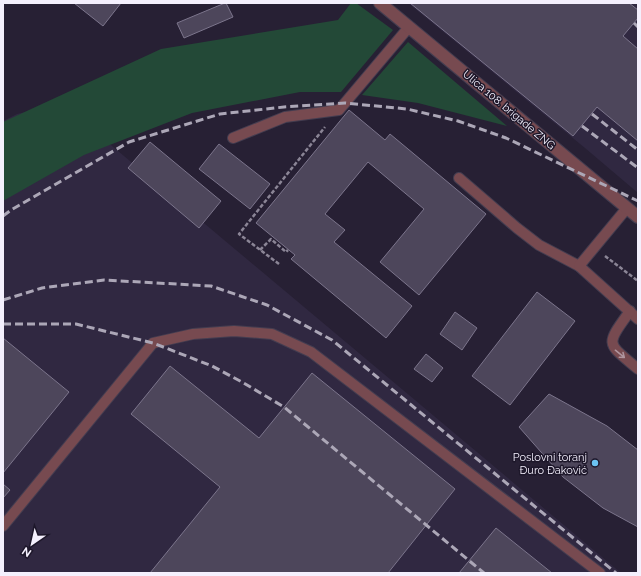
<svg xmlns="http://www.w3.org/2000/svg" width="641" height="576" viewBox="0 0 641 576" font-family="Raleway,sans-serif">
<rect width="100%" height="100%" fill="#272034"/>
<g fill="#302841">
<path d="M408,3H638V193L585,148Z"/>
<path d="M62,104L621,573H3V121L17,114Z"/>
</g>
<g fill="#234937">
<path d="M351,3H356L393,30L341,92H300L192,113L84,155L3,201V122L161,49L338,20Z"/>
<path d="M408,42L507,126L418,103L362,95Z"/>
</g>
<g fill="#4d465b" stroke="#7c758c">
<path d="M74,3H121L103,26Z"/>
<path d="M225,3H226L233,17L184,38L177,23Z"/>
<path d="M410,3H629L638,10V18L623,36L638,49V141L597,107L573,136Z"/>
<path d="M349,110L385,140L390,134L486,214L419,295L380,262L424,209L368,162L325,214L345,230L334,242L412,306L386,338L291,259L295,255L256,223Z"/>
<path d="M150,142L221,201L199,228L128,168Z"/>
<path d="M219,144L270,184L250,209L199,169Z"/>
<path d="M537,292L575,321L510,405L472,376Z"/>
<path d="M455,312L477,328L462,350L440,334Z"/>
<path d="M3,338L69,392L3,473Z"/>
<path d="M426,354L443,368L432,382L414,369Z"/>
<path d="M170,366L259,438L312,373L455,489L388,573H150L220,487L131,414Z"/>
<path d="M549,394L607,426L638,450V527L603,508L563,477L519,427Z"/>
<path d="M3,484L10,490L3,498Z"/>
<path d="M496,528L552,573H459Z"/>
</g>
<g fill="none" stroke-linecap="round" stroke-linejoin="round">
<defs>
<g id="service">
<path d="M233,138L285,117L339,110L409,27"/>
<path d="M459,178L517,228L539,245L579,266"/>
<path d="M627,208L579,266L638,319"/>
<path d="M630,311C605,346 606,342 638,369"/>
<path d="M3,526L153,343L193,334L234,331L272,334L311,352L600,573"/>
</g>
<path id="minor" d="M380,3L638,217"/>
</defs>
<use href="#service" stroke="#443d50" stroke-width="12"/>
<use href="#minor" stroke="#443d50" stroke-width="14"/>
<g stroke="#8b8596" stroke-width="2.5" stroke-dasharray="4 2" stroke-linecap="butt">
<path d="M260,250L271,239L286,252L288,250"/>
<path d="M605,256L638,281"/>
<path d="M279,264L239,234L325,127"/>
</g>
<use href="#service" stroke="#774a50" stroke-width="10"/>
<use href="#minor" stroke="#774a50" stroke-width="12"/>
<g stroke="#aca7b7" stroke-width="3" stroke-dasharray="8 4" stroke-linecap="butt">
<path d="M634,23L638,27"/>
<path d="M592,114L638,150"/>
<path d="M582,126L638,168"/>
<path d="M3,216L11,210L129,142L220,114L284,107L345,103L407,109L458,121L506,138L638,201"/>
<path d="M3,300L42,288L104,280L211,286L267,305L332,340L616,573"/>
<path d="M3,324H76L153,343L212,366L242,382L284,407L484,573"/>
</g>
</g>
<defs><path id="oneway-shaft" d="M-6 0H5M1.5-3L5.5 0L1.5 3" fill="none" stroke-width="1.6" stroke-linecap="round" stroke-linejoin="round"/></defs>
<use stroke="#af959e" href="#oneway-shaft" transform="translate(620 354) rotate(39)"/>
<circle fill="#6bc3f2" stroke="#1d172a" stroke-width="1.5" cx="595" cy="463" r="4"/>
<g text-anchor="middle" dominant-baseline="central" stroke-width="3" stroke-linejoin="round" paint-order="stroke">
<g font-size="11" fill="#f4f0fd" stroke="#1d172a">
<text transform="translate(509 110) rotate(40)">Ulica 108. brigade ZNG</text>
</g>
<g font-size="11" fill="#f4f0fd" stroke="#1d172a" text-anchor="end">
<text x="587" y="457">Poslovni toranj<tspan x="587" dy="13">Đuro Đaković</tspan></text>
</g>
</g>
<rect width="641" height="576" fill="none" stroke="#f4f0fd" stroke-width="8"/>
<g transform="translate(32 544) rotate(214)" stroke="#1d172a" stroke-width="3" paint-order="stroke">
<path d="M0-3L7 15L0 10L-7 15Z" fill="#f4f0fd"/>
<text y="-6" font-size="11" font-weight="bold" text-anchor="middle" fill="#f4f0fd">N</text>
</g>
</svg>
